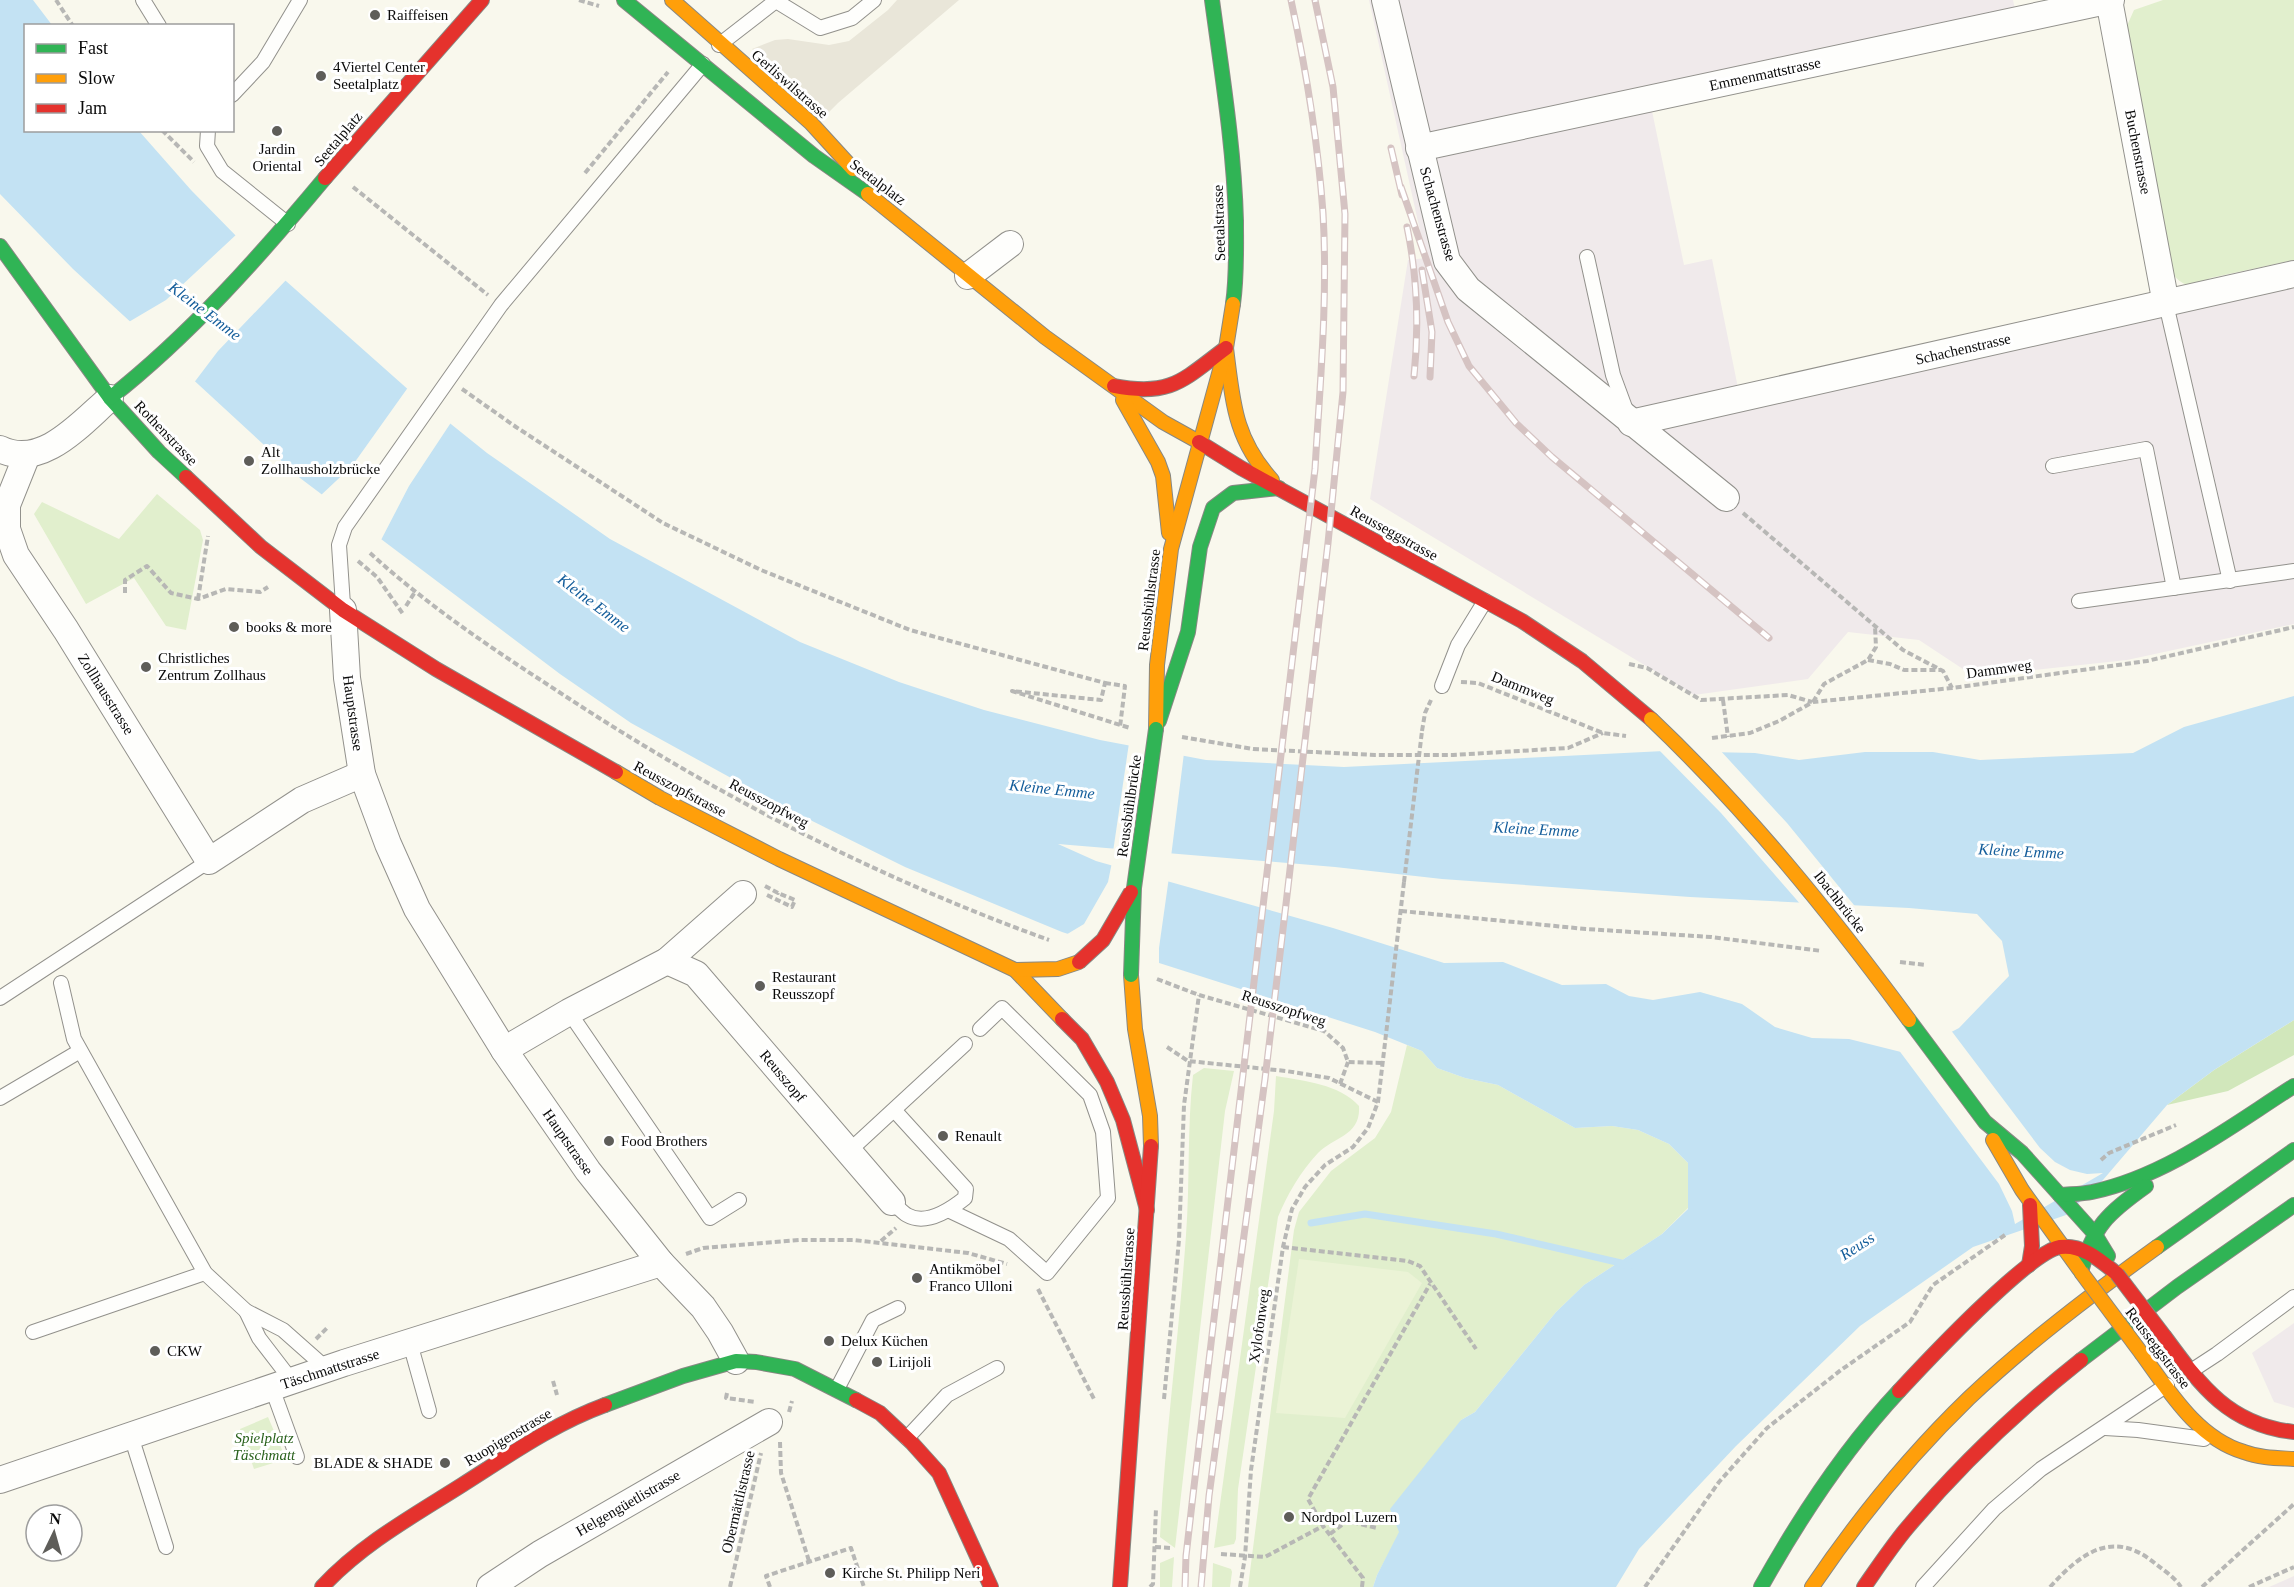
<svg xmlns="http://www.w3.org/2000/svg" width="2294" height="1587" viewBox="0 0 2294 1587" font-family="Georgia,serif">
<rect width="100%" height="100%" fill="#f9f8ed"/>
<g fill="#f0eaeb">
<path d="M1369,0H2013L2019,29L1652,111L1684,265L1712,259L1738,388L2294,285V624L2127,660L2024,671L1969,673L1919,640L1848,632L1808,679L1694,695L1370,499L1408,260L1426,258Z"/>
<path d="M2294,1323V1408L2274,1402L2252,1353Z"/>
<path d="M2294,1576V1587H2269Z"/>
</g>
<g fill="#e1efcd">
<path d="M2163,0H2294V260L2210,278C2196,290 2182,287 2172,273L2126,28L2134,10Z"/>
<path d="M157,494L200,530L203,540L186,630L166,626L134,578L86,604L34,514L42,502L119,539Z"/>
<path d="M1407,1045L1422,1051L1437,1068L1465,1078L1498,1085L1575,1128L1612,1126L1638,1130L1669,1144L1688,1163V1208L1662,1234L1584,1285L1556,1312L1475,1412L1461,1420L1377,1575L1373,1587H1248L1294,1230L1299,1212L1331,1171L1375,1138L1391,1112Z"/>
<path d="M1204,1068L1234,1071L1225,1111L1175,1548L1160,1537C1165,1436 1179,1336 1186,1235C1190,1182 1187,1128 1193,1075Z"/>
<path d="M1276,1076C1305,1081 1339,1084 1359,1106C1361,1136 1334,1137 1318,1153C1301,1171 1287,1195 1278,1217L1238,1489L1236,1539L1234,1544L1214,1548L1274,1111Z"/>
<path d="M268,1417L286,1459L254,1469L240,1429Z"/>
<path d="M1174,1557L1172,1587H1160V1563Z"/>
<path d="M1213,1563L1231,1569L1232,1572L1230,1587H1212Z"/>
</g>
<path fill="#d1e7bb" d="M2294,1020V1055L2228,1091L2167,1105L2214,1070Z"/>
<path fill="#ebf3d6" d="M1299,1259L1408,1272L1422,1283L1345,1418L1276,1413Z"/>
<path fill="#e9e6d9" d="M897,0H959L838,103L828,113L752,49L775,40L788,39L829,45L849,41L888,10Z"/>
<path fill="#c3e2f3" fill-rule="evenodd" d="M0,0H33L52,25L26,26V130L139,131L191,190L242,242L411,392L487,453L610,539L800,642L899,682L984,710L1100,740L1206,760L1344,767L1664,751L1755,753L1799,760L1865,752H1933L1980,760L2133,753L2184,727L2294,696V1020L2214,1070L2167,1105L2103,1180L2066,1215L1973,1247L1860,1326L1736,1446L1639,1549L1616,1587H1373L1377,1575L1399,1532L1390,1509L1461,1420L1475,1412L1556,1312L1584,1285L1662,1234L1688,1209V1163L1669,1144L1638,1130L1612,1126L1575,1128L1498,1085L1465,1078L1437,1068L1422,1051L1375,1032L1062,932L905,867L782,806L631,723L560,674L300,478L73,269L0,194ZM1058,844L1335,867L1442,879L1690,897L1909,908L1977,914L2002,941L2009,976L1959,1028L1909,1054L1849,1039L1812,1038L1775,1027L1742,1004L1700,992L1653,1000L1629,996L1606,984L1562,985L1503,962L1444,963L1333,928L1096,861Z"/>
<g fill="#f9f8ed">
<path d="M238,233L288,278L218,351L193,384L127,323L166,300Z"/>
<path d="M409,386L452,421L409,486L380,542L320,496L352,466Z"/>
<path d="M1129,743L1184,753L1171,857L1113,852Z"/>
<path d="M1657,748L1719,749L1787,823L1858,910L1802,906L1721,813Z"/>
<path d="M1112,862L1169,877L1159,948V967L1064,936L1084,924L1108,882Z"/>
<path d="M1950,1029L2040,1148L2055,1162L2070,1170L2087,1174L2103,1173L2015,1224L2012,1211L1999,1184L1898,1049L1908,1051Z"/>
</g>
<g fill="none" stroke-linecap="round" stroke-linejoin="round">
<path stroke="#c3e2f3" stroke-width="7" d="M1311,1223L1365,1214L1496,1234L1621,1263L1629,1267"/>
<defs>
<g id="lane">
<path d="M143,0L159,26"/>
<path d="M776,1L820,28L852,18L874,0"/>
<path d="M719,45L777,0"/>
<path d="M232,95L263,62L300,0"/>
<path d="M208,130L207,146L222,171L288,224"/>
<path d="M1587,257L1613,375L1627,413"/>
<path d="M2166,304L2230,581"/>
<path d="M2053,466L2146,449L2174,588"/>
<path d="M2079,601L2294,571"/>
<path d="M343,605L339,545L345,527L501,305L703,64"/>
<path d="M1442,686L1458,645L1485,601"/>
<path d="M61,983L74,1039L205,1273L246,1311L283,1330L327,1369"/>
<path d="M0,998L209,861"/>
<path d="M569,1012L710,1218L739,1200"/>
<path d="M0,1098L80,1051"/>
<path d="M848,1152L965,1044"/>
<path d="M892,1202C897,1206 902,1212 907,1215C926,1226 950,1210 965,1198L966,1189L895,1111"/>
<path d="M950,1211L1009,1239L1047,1273L1108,1198L1103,1132L1090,1095L1002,1008L980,1029"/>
<path d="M246,1311L259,1338L292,1381"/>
<path d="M33,1332L205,1273"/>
<path d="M410,1343L429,1411"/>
<path d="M2191,1371L2217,1354L2294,1297"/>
<path d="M272,1388L297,1457"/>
<path d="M837,1389L873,1320L898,1308"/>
<path d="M2105,1428L2138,1430L2204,1439"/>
<path d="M131,1436L166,1547"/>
<path d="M907,1438L947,1395L997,1368"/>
<path d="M1923,1587L1994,1509L2041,1469L2167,1385"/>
</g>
<g id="street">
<path d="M1385,0L1447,261L1468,289L1726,498"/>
<path d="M2109,0L2166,304"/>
<path d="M1419,148L2111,0"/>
<path d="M968,276L1010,244"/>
<path d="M1631,423L2294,274"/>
<path d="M0,449C42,470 81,423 110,398"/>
<path d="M27,455L7,505V529L16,555L66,630L209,861L302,800L362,774"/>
<path d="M343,610L347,678L362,774L388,844L417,909L504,1050L588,1171L661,1263L703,1307L720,1332L736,1361"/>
<path d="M667,961L696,974L892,1202"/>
<path d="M504,1050L569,1012L667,961L743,894"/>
<path d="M0,1480L344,1363L661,1263"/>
<path d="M490,1587L540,1554L769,1422"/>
</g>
<g id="fast">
<path d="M624,0L814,156L868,194"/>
<path d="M1212,0C1222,74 1234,147 1236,221C1236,249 1237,276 1233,304"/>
<path d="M0,246L110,398L159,452L186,477"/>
<path d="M110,398C190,335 260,256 325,178"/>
<path d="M1159,721L1188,632L1200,547L1213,508L1233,493L1279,488"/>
<path d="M1909,1020L1985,1122L2022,1153L2094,1233L2108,1256"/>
<path d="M2060,1195C2071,1194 2082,1194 2092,1192C2167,1176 2231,1126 2294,1086"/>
<path d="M2157,1247L2294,1150"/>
<path d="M2081,1272C2093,1226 2108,1213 2146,1186"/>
<path d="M2081,1360L2177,1287L2294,1205"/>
<path d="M605,1405L683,1376L736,1361L756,1362L795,1369L856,1400"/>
<path d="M1761,1587C1800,1517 1844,1450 1899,1391"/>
</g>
<g id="slow">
<path d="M672,0L811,123L853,169"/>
<path d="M868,194L1045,337L1163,422L1199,442"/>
<path d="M1226,348C1233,402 1234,438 1272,480"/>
<path d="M1123,400L1158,462L1163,476L1169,533"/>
<path d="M1156,729L1157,665L1171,549L1226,348L1233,304"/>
<path d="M616,772L660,798L779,859L1015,970L1062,1019"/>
<path d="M1015,970L1058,969L1079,962"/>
<path d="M1131,975L1135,1029L1150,1116L1151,1146"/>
<path d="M1993,1140L2022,1190L2079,1269"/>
<path d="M2142,1354C2169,1391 2197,1438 2244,1452C2260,1458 2277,1458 2294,1459"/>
<path d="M1812,1587C1858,1519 1910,1455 1969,1398C2027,1343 2092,1294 2157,1247"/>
</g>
<g id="jam">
<path d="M325,178L482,0"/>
<path d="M1114,386C1171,397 1183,380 1226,348"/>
<path d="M1199,442L1241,468L1522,621L1582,661L1651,719"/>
<path d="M186,477L261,547L343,610L436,669L616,772"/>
<path d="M1062,1019L1082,1039L1107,1082L1123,1120L1147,1210"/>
<path d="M2029,1265L2032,1246L2030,1205"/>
<path d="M2165,1337C2201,1386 2229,1425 2294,1432"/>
<path d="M1899,1391C1925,1363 2029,1252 2060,1247C2083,1244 2101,1261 2117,1274"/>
<path d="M856,1400L880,1413L912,1443L939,1473L991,1587"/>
<path d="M322,1587C362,1544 413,1516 462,1485C508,1456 553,1424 605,1405"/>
<path d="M1120,1587L1151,1146"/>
<path d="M1864,1587C1878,1567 1892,1546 1907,1528C1959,1466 2018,1410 2081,1360"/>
</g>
</defs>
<use href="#lane" stroke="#92918c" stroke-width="16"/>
<use href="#street" stroke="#92918c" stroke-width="28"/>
<use href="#fast" stroke="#888883" stroke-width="16"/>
<use href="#slow" stroke="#888883" stroke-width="16"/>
<use href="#jam" stroke="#888883" stroke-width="16"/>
<g stroke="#b7b7b5" stroke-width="4" stroke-dasharray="6 3" stroke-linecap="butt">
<path d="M56,0L73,26"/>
<path d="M579,0L599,6"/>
<path d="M162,130L194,162"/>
<path d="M585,173L668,72"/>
<path d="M353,187L488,295"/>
<path d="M462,389L516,427L663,523L761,570L910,630L1105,683L1101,700L1012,691L1130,728"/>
<path d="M1743,513L1903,650L1943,671L1952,688"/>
<path d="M370,553C427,605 491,648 556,690C710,792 875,877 1049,940"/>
<path d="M358,561L377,577L403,614"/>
<path d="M125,593V580L147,566L171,593L198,599L226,589L260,592L268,587"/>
<path d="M198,599L208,536"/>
<path d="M406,606L415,592"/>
<path d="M1868,660L1890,664L1904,670H1941"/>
<path d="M1629,664L1647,668L1701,700L1788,695L1812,702"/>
<path d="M1461,682L1478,683L1603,733L1626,736"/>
<path d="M1105,683L1125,686L1120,727"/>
<path d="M1723,700L1728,737"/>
<path d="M1813,702L1824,684L1868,660L1876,647L1875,627"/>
<path d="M1422,731L1425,713L1431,700"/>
<path d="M1182,737L1253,749L1375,755H1453L1568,748L1603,733"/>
<path d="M1712,738L1750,733L1779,721L1813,702L1952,688L2147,661L2294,627"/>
<path d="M765,886L778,893L779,890"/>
<path d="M767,895L792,907L795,900L778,893"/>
<path d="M1401,911L1586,929L1711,937L1822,951"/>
<path d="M1900,962L1926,965"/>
<path d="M1157,979L1199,995L1324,1031L1343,1048L1348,1062L1383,1063"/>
<path d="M1167,1047L1188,1061L1286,1071L1329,1078L1378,1102"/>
<path d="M1340,1084L1348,1062"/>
<path d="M2101,1160L2109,1153L2176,1125"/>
<path d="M881,1241L896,1228"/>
<path d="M1283,1247L1408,1261L1420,1266L1476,1349"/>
<path d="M686,1254L703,1248L800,1240H854L968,1253L1007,1264"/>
<path d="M1038,1289L1095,1401"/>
<path d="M316,1339L328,1327"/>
<path d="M553,1381L557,1395"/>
<path d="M727,1393L726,1398L755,1402"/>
<path d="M1164,1399L1179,1240L1184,1105L1199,995"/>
<path d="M789,1412L792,1401"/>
<path d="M780,1442L781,1473L809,1561"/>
<path d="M1330,1534L1347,1521L1377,1528"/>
<path d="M1155,1547L1172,1548"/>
<path d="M1221,1554L1265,1557L1323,1526"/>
<path d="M730,1587L761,1453"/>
<path d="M770,1587L766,1576L851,1548L864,1587"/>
<path d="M1150,1587L1153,1584L1156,1508"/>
<path d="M1240,1587L1245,1557L1251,1470L1283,1247L1292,1209L1305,1187L1325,1165L1353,1147L1368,1128L1378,1102L1404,882"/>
<path d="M1362,1587L1363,1578L1323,1526L1308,1499L1430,1284"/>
<path d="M1645,1587L1719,1482L1767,1428L1841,1370L1910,1322L1933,1285L2005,1235"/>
<path d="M2050,1587C2082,1552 2114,1528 2157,1565C2165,1571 2175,1578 2181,1587"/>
<path d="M2202,1587L2294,1504"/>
<path d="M2249,1587L2294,1567"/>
</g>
<use href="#lane" stroke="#fefefc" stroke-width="14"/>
<use href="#street" stroke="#fefefc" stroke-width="26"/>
<use href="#fast" stroke="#30b455" stroke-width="14"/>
<use href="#slow" stroke="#ff9f0a" stroke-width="14"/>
<use href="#jam" stroke="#e5322d" stroke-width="14"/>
<defs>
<g id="rail">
<path d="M1391,148L1402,195"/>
<path d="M1401,187L1448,322L1469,366L1516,423L1552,457L1769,638"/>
<path d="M1407,227C1417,275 1419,328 1414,376"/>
<path d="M1422,270L1432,332L1430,377"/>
<path d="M1185,1587L1186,1556L1193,1495L1315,469C1320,384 1328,298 1323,213C1318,141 1306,70 1291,0"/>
<path d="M1201,1587L1209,1496L1265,1079L1286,904L1328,543L1343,392L1345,214L1333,87L1315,0"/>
</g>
</defs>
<use href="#rail" stroke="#d5c3c2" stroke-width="7"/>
<use href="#rail" stroke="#fff" stroke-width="4.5" stroke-dasharray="14" stroke-linecap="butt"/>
<defs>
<path id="fast-bridge" d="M1131,975L1134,888L1156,729"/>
<g id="slow-bridge">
<path d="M1651,719C1748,811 1830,913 1909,1020"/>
<path d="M2081,1272L2142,1354"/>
</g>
<g id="jam-bridge">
<path d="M1079,962L1103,940L1131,892"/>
<path d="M2117,1274L2165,1337"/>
</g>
</defs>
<use href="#fast-bridge" stroke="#888883" stroke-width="16" stroke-linecap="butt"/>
<use href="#slow-bridge" stroke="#888883" stroke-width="16" stroke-linecap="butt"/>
<use href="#jam-bridge" stroke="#888883" stroke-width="16" stroke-linecap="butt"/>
<path stroke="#b7b7b5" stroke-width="4" stroke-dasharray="6 3" stroke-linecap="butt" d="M1404,882L1422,731"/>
<use href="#fast-bridge" stroke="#30b455" stroke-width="14"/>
<use href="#slow-bridge" stroke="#ff9f0a" stroke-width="14"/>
<use href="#jam-bridge" stroke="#e5322d" stroke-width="14"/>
</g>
<g fill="#5e5d59" stroke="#fff" stroke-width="2">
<circle cx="375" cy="15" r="6"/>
<circle cx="321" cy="76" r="6"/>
<circle cx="277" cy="131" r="6"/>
<circle cx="249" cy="461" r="6"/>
<circle cx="234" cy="627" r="6"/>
<circle cx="146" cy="667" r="6"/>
<circle cx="760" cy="986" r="6"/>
<circle cx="943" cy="1136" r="6"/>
<circle cx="609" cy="1141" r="6"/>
<circle cx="917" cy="1278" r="6"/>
<circle cx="829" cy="1341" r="6"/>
<circle cx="155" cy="1351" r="6"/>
<circle cx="877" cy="1362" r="6"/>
<circle cx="445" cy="1463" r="6"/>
<circle cx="1289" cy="1517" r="6"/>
<circle cx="830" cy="1573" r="6"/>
</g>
<g text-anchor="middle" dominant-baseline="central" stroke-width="6" stroke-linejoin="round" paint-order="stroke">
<g font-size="15" fill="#0a0a0a" stroke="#fff" text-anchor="start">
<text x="387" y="15">Raiffeisen</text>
<text x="333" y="67">4Viertel Center<tspan x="333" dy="17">Seetalplatz</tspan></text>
<text x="277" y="149" text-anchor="middle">Jardin<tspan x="277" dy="17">Oriental</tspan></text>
<text x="261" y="452">Alt<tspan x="261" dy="17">Zollhausholzbrücke</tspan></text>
<text x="246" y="627">books &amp; more</text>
<text x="158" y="658">Christliches<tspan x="158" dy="17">Zentrum Zollhaus</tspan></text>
<text x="772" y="977">Restaurant<tspan x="772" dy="17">Reusszopf</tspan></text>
<text x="955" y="1136">Renault</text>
<text x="621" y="1141">Food Brothers</text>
<text x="929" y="1269">Antikmöbel<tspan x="929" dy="17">Franco Ulloni</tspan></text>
<text x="841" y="1341">Delux Küchen</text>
<text x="167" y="1351">CKW</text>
<text x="889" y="1362">Lirijoli</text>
<text x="433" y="1463" text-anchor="end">BLADE &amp; SHADE</text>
<text x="1301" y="1517">Nordpol Luzern</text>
<text x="842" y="1573">Kirche St. Philipp Neri</text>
</g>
<g font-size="15" fill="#0a0a0a" stroke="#fff">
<text transform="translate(1765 74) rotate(-12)">Emmenmattstrasse</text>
<text transform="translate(790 84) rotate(41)">Gerliswilstrasse</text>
<text transform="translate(338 139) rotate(-50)">Seetalplatz</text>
<text transform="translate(2138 152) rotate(79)">Buchenstrasse</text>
<text transform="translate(878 182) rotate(37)">Seetalplatz</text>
<text transform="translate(1438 214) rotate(74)">Schachenstrasse</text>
<text transform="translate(1219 223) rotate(-92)">Seetalstrasse</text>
<text transform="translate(1963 349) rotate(-13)">Schachenstrasse</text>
<text transform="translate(166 433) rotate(46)">Rothenstrasse</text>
<text transform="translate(1394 533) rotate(29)">Reusseggstrasse</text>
<text transform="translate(1149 600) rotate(-83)">Reussbühlstrasse</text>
<text transform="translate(1999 669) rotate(-8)">Dammweg</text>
<text transform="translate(1523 688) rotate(22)">Dammweg</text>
<text transform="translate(106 694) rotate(58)">Zollhausstrasse</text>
<text transform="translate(353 713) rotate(82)">Hauptstrasse</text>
<text transform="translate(680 789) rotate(28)">Reusszopfstrasse</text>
<text transform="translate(769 803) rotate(28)">Reusszopfweg</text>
<text transform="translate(1129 806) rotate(-82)">Reussbühlbrücke</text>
<text transform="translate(1840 902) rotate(52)">Ibachbrücke</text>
<text transform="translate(1284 1008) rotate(18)">Reusszopfweg</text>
<text transform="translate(783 1076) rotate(50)">Reusszopf</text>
<text transform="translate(568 1142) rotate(55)">Hauptstrasse</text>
<text transform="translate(1126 1279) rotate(-86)">Reussbühlstrasse</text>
<text transform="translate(1259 1326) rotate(-82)">Xylofonweg</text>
<text transform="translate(2158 1348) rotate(53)">Reusseggstrasse</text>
<text transform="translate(330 1369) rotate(-18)">Täschmattstrasse</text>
<text transform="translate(508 1437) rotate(-31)">Ruopigenstrasse</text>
<text transform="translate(738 1502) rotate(-77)">Obermättlistrasse</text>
<text transform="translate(628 1503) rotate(-30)">Helgengüetlistrasse</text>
</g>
<g font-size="15" font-style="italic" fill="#29611c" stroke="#fff">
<text x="264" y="1438">Spielplatz<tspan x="264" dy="17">Täschmatt</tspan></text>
</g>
<g font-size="16" font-style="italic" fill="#155e9b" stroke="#fff">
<text transform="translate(205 311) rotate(37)">Kleine Emme</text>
<text transform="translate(594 603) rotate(37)">Kleine Emme</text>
<text transform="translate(1052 789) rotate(6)">Kleine Emme</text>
<text transform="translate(1536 829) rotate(3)">Kleine Emme</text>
<text transform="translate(2021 851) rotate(3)">Kleine Emme</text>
<text transform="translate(1857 1246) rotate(-33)">Reuss</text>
</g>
</g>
<rect x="24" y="24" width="210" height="108" fill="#ffffff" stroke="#9d9d9d" stroke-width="1.5"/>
<rect x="36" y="44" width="30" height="9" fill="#30b455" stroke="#9d9d9d" stroke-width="1.5"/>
<text x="78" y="54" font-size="18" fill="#0a0a0a">Fast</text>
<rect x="36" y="74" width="30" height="9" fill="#ff9f0a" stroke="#9d9d9d" stroke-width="1.5"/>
<text x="78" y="84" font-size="18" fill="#0a0a0a">Slow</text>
<rect x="36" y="104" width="30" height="9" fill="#e5322d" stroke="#9d9d9d" stroke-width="1.5"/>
<text x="78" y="114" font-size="18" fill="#0a0a0a">Jam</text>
<g transform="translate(54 1533) rotate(5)"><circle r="28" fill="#ffffff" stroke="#9d9d9d" stroke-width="1.5"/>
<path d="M0-4.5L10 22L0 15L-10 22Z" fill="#5e5d59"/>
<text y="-9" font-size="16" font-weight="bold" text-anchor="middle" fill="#0a0a0a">N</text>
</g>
</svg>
